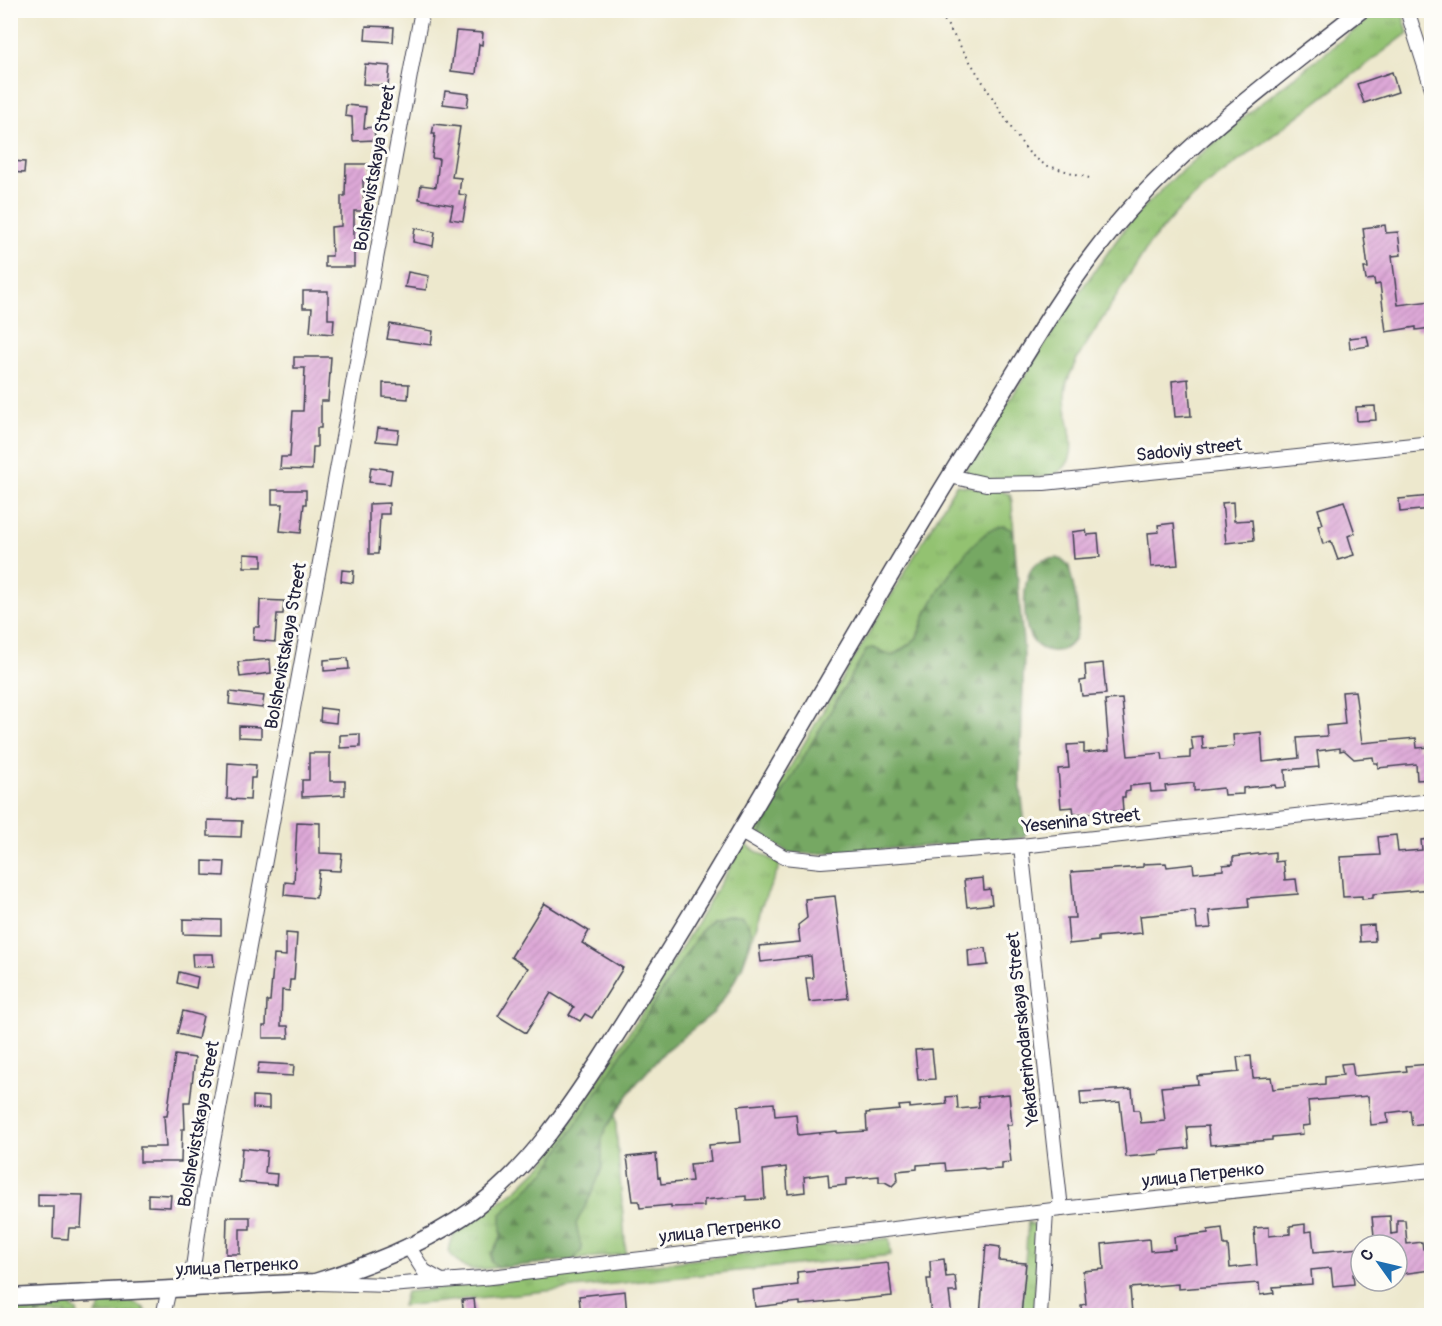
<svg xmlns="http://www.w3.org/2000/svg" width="1442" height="1326" viewBox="0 0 1442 1326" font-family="Pangolin,sans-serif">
<defs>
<pattern id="grass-tufts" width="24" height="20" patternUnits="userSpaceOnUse" patternTransform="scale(1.5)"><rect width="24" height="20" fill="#93c271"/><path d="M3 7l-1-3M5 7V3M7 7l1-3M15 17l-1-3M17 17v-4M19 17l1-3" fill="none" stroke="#7ea663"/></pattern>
<pattern id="forest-firs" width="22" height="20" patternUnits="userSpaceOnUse" patternTransform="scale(1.5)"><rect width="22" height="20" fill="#76a863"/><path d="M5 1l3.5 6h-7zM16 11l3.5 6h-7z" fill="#608853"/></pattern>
<pattern id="building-hatch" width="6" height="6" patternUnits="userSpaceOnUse" patternTransform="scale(1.5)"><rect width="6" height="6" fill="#dda8d7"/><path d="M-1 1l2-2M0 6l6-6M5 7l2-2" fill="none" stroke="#bd90b9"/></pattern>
</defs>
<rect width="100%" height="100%" fill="#fdfcf7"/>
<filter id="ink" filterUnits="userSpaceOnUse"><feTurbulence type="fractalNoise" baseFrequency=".0167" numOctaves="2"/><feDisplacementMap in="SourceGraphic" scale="12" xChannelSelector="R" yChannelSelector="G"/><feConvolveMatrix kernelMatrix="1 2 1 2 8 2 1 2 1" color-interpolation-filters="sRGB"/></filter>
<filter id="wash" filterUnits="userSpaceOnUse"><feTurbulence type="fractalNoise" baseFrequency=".008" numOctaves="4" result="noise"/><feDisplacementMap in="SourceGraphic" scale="24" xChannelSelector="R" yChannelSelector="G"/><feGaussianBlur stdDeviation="1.35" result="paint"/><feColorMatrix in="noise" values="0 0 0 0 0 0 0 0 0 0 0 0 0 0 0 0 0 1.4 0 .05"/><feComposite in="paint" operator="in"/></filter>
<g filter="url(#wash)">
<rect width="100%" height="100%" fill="#ede8cd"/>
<g fill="url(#grass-tufts)" stroke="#5a7256" stroke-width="1.5">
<path d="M1379,11H1402L1408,33L1203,188L1175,214L1150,243L1077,359C1072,371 1065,382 1065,395C1064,423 1088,461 1051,476L986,480L968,476L965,471L1069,306L1132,219L1180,172L1252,110Z"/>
<path d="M956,485L994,489L1010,494L1012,502L1014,536L1011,530L927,611L916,639L892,656L873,648L762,829L761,833L763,838L752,832Z"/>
<path d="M744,844L772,860L781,863L761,907L757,925L742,967L728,992L713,1013L666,1050L635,1085L615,1114L626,1254L474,1270L462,1266L448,1252L450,1242L454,1235L516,1190L546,1161L642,1013Z"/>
<path d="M1028,1222L1039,1228L1034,1315L1021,1316Z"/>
<path d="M889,1238L891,1255L402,1306L406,1292Z"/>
<path d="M131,1301L144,1308L147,1315H96L102,1303Z"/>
<path d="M69,1305L77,1311L78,1315H11V1308Z"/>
</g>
<g fill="url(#forest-firs)" stroke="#4c654f" stroke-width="1.5">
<path d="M1004,526L1012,530L1014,536L1024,654L1020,781L1026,833L1024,837L1014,840L814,854L790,853L763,838L761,834L766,821L867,649L873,648L892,656C898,652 914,642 918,636C922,629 923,618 928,610C941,586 975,528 1004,526Z"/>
<path d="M1057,558L1064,561L1069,566C1073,588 1093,647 1056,651C1047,652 1038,648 1032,640C1022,626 1021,577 1035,565C1040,559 1050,559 1057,558Z"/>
<path d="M726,916H741L746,921L751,931L749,945L742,967L728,992L713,1013L666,1050L635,1085L607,1126L602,1139V1168L593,1191L576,1224L582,1250L573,1260L498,1268L491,1261V1254L501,1238V1214L545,1172L555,1157L702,929L712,920Z"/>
</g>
<g id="blocks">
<g fill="url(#building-hatch)">
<path d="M366,26L394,27L393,42L365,40Z"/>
<path d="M456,31L483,33L482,45L479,44L476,74L451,71Z"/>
<path d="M365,64L390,66L388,86L363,84Z"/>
<path d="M1392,72L1398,92L1364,103L1357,84Z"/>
<path d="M445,91L469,94L467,107L443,104Z"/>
<path d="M346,105L366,107L364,128L374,127L375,140L353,141L352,117L345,116Z"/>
<path d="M434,124L460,127L452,177L461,178L459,194L467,196L463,221L450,219L453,205L419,199L421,185L436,187L439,159L432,158L435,134H432Z"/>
<path d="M10,161L25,162L24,173L10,172Z"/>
<path d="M346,164H369V180H363L364,211H354V267H325V256H332L331,227L341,226V196H345Z"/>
<path d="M1385,225L1386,233L1398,232L1401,255L1392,256L1398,305L1431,301V328L1416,330V327L1386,332L1380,284L1375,285L1374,279L1366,280L1364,268H1368L1363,228Z"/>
<path d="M415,228L435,232L433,246L413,242Z"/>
<path d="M408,272L429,276L426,290L405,287Z"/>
<path d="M303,291H328V319H334L333,334L310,332L312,308H303Z"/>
<path d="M390,324L433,331L431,345L387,339Z"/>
<path d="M1367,336L1369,346L1350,349L1349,338Z"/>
<path d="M294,357H331L328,401H321V428H317V447H313L312,470L280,469L281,457H290L293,411H303L305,368H294Z"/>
<path d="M1188,379L1191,416L1175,417L1172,381Z"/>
<path d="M383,383L409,384L408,399L383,397Z"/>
<path d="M1375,406L1376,420L1357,421L1356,407Z"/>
<path d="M378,428L399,430L397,443L376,441Z"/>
<path d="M371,467L392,470L390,484L369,482Z"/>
<path d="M272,490H306V504H304L301,533L280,531L283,504H272Z"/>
<path d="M1431,496V509L1400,512L1399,499Z"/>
<path d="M1344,501L1355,533L1348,536L1354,555L1338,560L1331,541L1323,544L1318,526L1323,524L1318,509Z"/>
<path d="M1233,502L1234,521L1252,520L1254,540L1226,543L1222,503Z"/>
<path d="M389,503V514H380L378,554H369V504Z"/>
<path d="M1174,523L1178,565L1151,567L1148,533L1159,532L1158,525Z"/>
<path d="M1086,530L1087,535L1098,534L1100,557L1074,559L1072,532Z"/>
<path d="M244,554L262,555V567H244Z"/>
<path d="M342,570L354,571L353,583L341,581Z"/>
<path d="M260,600L284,601L283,614H277L275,642L253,640L254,627H259Z"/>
<path d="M348,658L349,669L324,671V660Z"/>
<path d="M270,659L271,673L240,677L238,662Z"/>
<path d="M1103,663L1106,694L1082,696L1080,681L1086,680L1085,665Z"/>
<path d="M1355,691L1362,743L1416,738L1417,748L1431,747V779L1417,780L1416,764L1378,768V763H1374L1373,757L1354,759L1344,750L1340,751V748L1317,751L1319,767L1285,770L1286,787L1276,788L1275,785L1243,788V794L1224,795L1223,788L1194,791V783L1165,786L1166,791L1151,792L1150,784L1130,786V791L1125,792V797H1122L1123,811L1074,814L1073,807L1061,808L1058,769L1069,768L1067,745L1084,744V753L1109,750L1105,700L1122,699L1128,756L1162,753L1163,760L1190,758V751L1193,750L1191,737L1202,736L1203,749L1234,746L1233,735L1261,732L1263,762L1299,758L1297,738L1327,736L1326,726L1345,724L1342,692Z"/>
<path d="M230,692L264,696L262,708L229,704Z"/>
<path d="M321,708L337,710L336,723L320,721Z"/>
<path d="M239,726L261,727V738L239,737Z"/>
<path d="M360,734V747L340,748V735Z"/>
<path d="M309,753H330V781H345V795L302,797V780H309Z"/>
<path d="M228,763L256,765L255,778H251L250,800L227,799Z"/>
<path d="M208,820L242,821L241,837L208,836Z"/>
<path d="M297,822L320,823V853L342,854L340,871L319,870L316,898L284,895L285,882L294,883Z"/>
<path d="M1396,835L1398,852L1422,850L1421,840L1431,839V889L1373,894V898L1362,899V896L1343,897L1340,857L1380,855L1378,837Z"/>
<path d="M1275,852V862L1283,861L1285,880L1296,879L1298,894L1248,898L1249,907L1209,911L1211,928L1197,929L1195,911L1140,916L1142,933L1098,937V941L1069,944L1067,918H1075L1071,872L1143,867V864L1166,863L1167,867L1193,864L1194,873L1223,870V865L1233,864V857Z"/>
<path d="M203,861L225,862L224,876L203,875Z"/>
<path d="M983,878L984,890L990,889L992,904L967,907L964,880Z"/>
<path d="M835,896L848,998L809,1002L806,978H813L811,956L761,962L759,946L800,942L798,925L807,918L805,899Z"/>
<path d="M544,903L589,931L582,943L623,968L592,1018L585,1014L580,1021L569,1015L574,1007L551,993L526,1033L498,1016L528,968L511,957Z"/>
<path d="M183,919L221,920V935L183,934Z"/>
<path d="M1374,925L1375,941L1360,942L1359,926Z"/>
<path d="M286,933L297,934L294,980H290L289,991L282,990L281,1026H288L289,1038H263V1026H266L267,1001H270L274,955L286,956Z"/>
<path d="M986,948L988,965L969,967L968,950Z"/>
<path d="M192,954H213L214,966L193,967Z"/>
<path d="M179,972L198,977L196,988L177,983Z"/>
<path d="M183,1011L203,1016L198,1039L177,1034Z"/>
<path d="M932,1049L935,1079L918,1080L915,1050Z"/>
<path d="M175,1055L195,1058L190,1102H184L185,1129H182L181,1162H140V1147H166L164,1116H167Z"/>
<path d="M1251,1056L1253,1078L1271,1077L1273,1089L1325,1084V1077L1343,1075L1341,1064L1352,1063L1354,1076L1407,1071L1406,1066L1431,1064V1109L1425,1110L1427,1123L1412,1125L1410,1110L1387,1113L1388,1123L1371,1125L1368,1096L1308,1101L1310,1125L1302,1126L1303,1134L1272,1137V1140L1210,1145L1208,1126L1187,1127L1189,1148L1160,1151V1154L1126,1157L1120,1102L1081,1105L1080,1092L1132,1089L1134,1110H1139L1141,1123L1165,1121L1161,1087L1198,1084L1197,1076L1239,1072L1237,1057Z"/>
<path d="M259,1063L294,1065L293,1076L257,1074Z"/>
<path d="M1009,1094L1012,1125H1007L1011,1162L1002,1163V1169L985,1170L984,1168L946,1171L945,1163L917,1165V1169L897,1171L898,1180L892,1186L885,1182H879V1176L846,1179V1185L829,1187L828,1174L804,1177L805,1192L788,1194L786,1167L763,1170L765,1199L746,1200V1196L704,1200V1206L671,1207V1205L640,1208L639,1201H633L627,1157L656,1154L658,1178L660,1177L661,1184L692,1181L690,1164L711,1162L709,1145L741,1142L738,1106L774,1103L775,1116L796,1114L798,1135L837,1131V1133L867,1131L866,1113L900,1110L899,1106L910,1105V1108L947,1104L946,1097L957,1096L958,1109L979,1107L978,1097Z"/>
<path d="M253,1096L269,1097V1109L253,1108Z"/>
<path d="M242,1148L267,1151L265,1173L277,1174L276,1185L239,1182Z"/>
<path d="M38,1194L83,1195L81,1228H69L68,1239L53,1238L54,1207H38Z"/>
<path d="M148,1194L171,1195L170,1207L148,1206Z"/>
<path d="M1390,1216L1391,1234L1397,1233V1220H1405L1407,1244L1422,1242L1423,1249L1431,1248V1270L1401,1274V1266H1397V1245H1375L1372,1217Z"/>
<path d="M227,1217H250V1229H240V1254H226Z"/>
<path d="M1305,1224V1232L1312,1231L1314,1252L1361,1248V1273L1353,1274L1354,1284L1333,1286L1331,1268L1311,1270L1312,1284L1273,1287L1274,1293L1260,1295L1259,1283L1178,1289V1284L1130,1288L1132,1314L1082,1316L1081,1305L1086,1304L1083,1271L1104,1269L1102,1244L1149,1239L1150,1251L1175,1249L1174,1237L1208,1233V1230L1222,1228L1224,1245H1228L1230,1268L1257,1265L1254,1228L1269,1227V1236L1290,1234V1226Z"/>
<path d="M986,1245L1000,1247L999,1261L1026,1263L1021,1316H980Z"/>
<path d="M944,1259L946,1277L955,1276L957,1292H949L952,1316H931L927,1279H931L930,1261Z"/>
<path d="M888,1263L892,1296L800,1305V1302L755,1307L753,1290L798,1285L797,1272Z"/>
<path d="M625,1291L627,1316H581L579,1296Z"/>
<path d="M474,1299L476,1316H464L462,1300Z"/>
</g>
</g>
</g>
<g filter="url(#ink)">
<use href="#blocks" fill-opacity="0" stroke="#404051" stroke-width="1.5"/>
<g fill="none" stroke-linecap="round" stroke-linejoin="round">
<defs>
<g id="minor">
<path d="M1407,10L1432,88"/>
<path d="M950,476L986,484L1044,483L1432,443"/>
<path d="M741,832L784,857L821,861L1021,846L1432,801"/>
<path d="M1021,846L1061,1209"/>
<path d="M408,1246L424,1271L442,1281"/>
<path d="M318,1283L389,1285L482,1278L1061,1209L1432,1170"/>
<path d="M190,1288L205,1185L422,10"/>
<path d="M163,1316L169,1289"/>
<path d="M1040,1316L1046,1211"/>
</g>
<path id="major" d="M10,1297L315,1282C374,1264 442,1237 489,1197C533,1160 568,1109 600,1060C629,1015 657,970 685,924C787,756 882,583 987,417C1022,362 1054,305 1093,254C1166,156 1266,85 1361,10"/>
</defs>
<use href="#minor" stroke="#404051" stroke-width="16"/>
<use href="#major" stroke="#404051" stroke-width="19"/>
<path stroke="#404051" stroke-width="2" stroke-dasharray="1.5 4.5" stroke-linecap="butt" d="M938,10L1015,134L1030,154L1045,165L1093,179"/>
<use href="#minor" stroke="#fff" stroke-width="14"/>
<use href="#major" stroke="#fff" stroke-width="16"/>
</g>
</g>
<g text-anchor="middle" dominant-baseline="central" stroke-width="6" stroke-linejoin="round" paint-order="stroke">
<g font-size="18" fill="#22223b" stroke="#fdfcf7">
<text transform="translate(375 168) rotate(-80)">Bolshevistskaya Street</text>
<text transform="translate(1189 450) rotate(-6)">Sadoviy street</text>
<text transform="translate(286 646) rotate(-80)">Bolshevistskaya Street</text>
<text transform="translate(1081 821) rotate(-6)">Yesenina Street</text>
<text transform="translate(1023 1029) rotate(-96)">Yekaterinodarskaya Street</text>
<text transform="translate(199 1124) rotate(-80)">Bolshevistskaya Street</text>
<text transform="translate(1203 1175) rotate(-6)">улица Петренко</text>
<text transform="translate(720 1230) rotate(-7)">улица Петренко</text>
<text transform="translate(237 1267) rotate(-3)">улица Петренко</text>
</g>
</g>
<rect width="1442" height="1326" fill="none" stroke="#fdfcf7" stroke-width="36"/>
<g transform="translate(1379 1263) rotate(304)"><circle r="28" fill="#fdfcf7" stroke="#a5a5ac" stroke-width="1.5"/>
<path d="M0-4.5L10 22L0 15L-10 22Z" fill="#1f6fb2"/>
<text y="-9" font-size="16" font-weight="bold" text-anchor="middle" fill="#22223b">С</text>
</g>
</svg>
